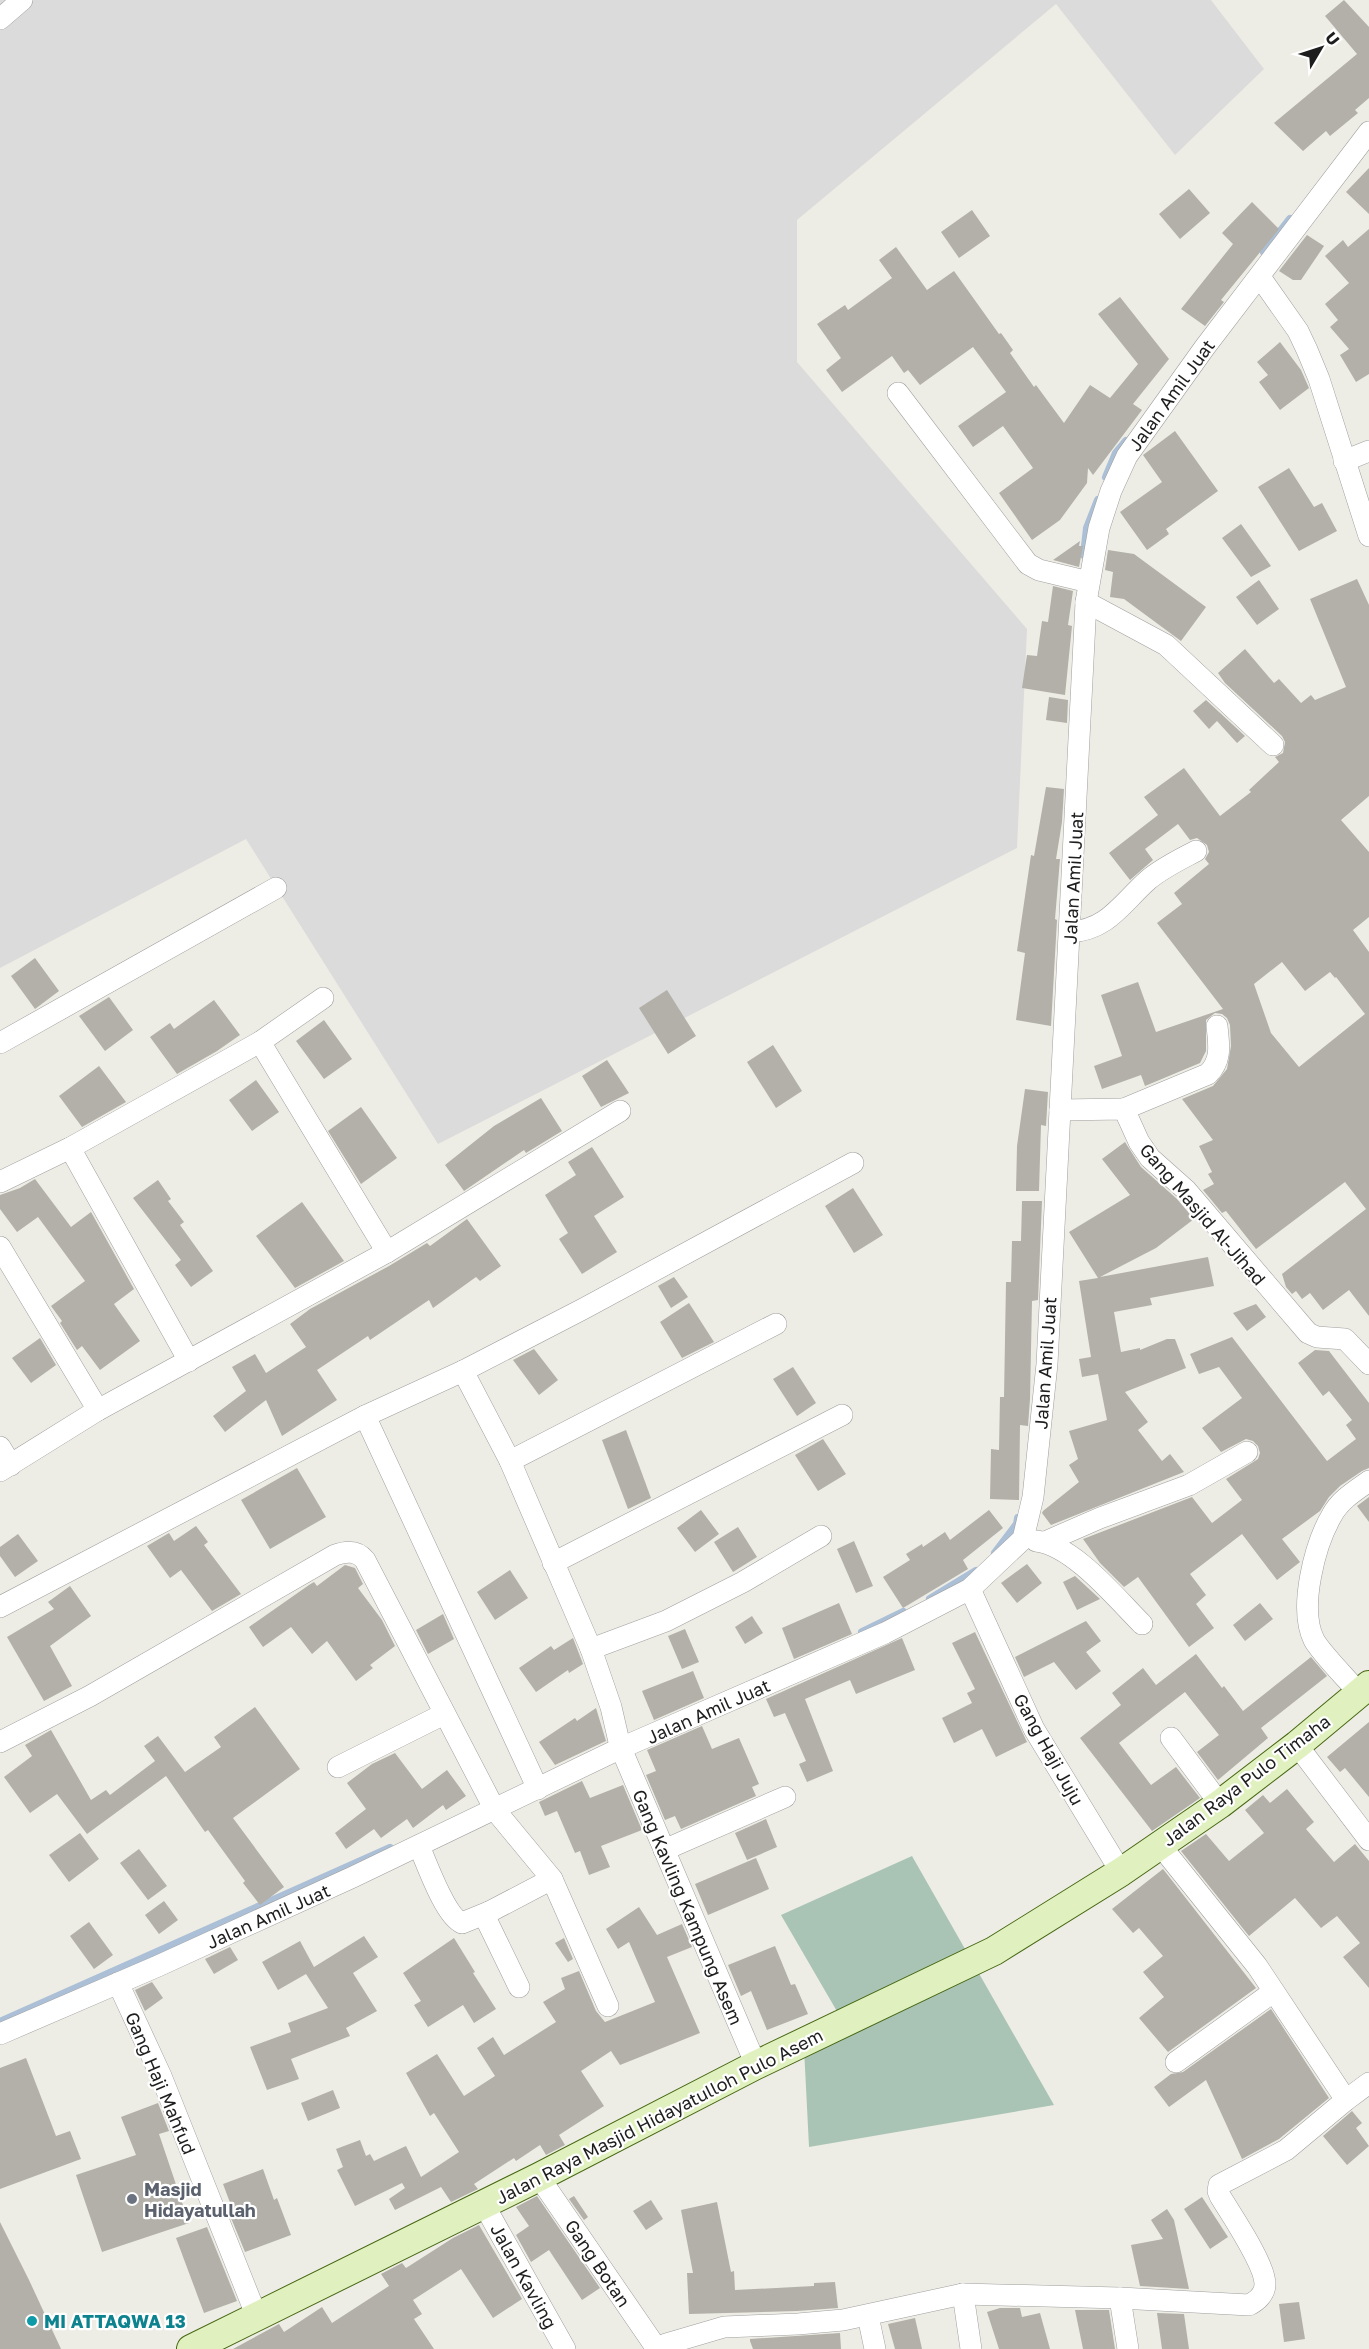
<svg xmlns="http://www.w3.org/2000/svg" width="1369" height="2349" viewBox="0 0 1369 2349" font-family="'Golos Text',sans-serif">
<rect width="100%" height="100%" fill="#eeede5"/>
<path fill="#dcdbdb" d="M0,0H1211L1264,69L1175,155L1056,4L797,220V362L1027,629L1017,848L438,1144L246,839L0,968Z"/>
<path fill="#a9c4b5" d="M912,1856L1054,2105L809,2147L804,2048L849,2032L781,1915Z"/>
<g fill="none" stroke-linecap="round" stroke-linejoin="round">
<g stroke="#abbfd6" stroke-width="8">
<path d="M1264,252L1290,219"/>
<path d="M1106,477L1116,453L1126,441"/>
<path d="M1084,555L1087,528L1098,500"/>
<path d="M995,1553L1017,1524L1018,1518"/>
<path d="M930,1599L976,1571"/>
<path d="M862,1632L903,1612"/>
<path d="M0,2022L390,1848"/>
</g>
</g>
<g fill="#b2b0a8" fill-rule="evenodd">
<path d="M1344,0L1369,27V98L1355,110L1358,113L1330,136L1326,131L1303,151L1274,123L1357,54L1325,16Z"/>
<path d="M1369,168V214L1346,192Z"/>
<path d="M1189,189L1210,213L1180,239L1159,214Z"/>
<path d="M1252,202L1279,229L1221,300L1224,302L1205,326L1181,309L1233,244L1222,233Z"/>
<path d="M972,210L990,236L959,258L941,232Z"/>
<path d="M1369,229V374L1356,382L1340,355L1349,349L1330,327L1338,320L1325,304L1349,283L1325,256L1343,240L1348,247Z"/>
<path d="M1307,235L1324,246L1301,280H1293L1279,271Z"/>
<path d="M896,247L927,290L954,271L999,334L1001,333L1013,350L1010,353L1034,387L1036,385L1064,423L1090,385L1110,398L1138,364L1098,314L1120,297L1169,359L1133,404L1142,410L1093,475L1088,468L1087,483L1060,520L1032,540L999,493L1033,468L1003,426L973,447L958,426L1006,392L973,347L920,385L908,370L904,373L892,356L842,392L826,370L841,358L817,324L845,305L848,310L892,278L879,260Z"/>
<path d="M1280,342L1301,370L1309,388L1280,410L1259,382L1268,375L1257,362Z"/>
<path d="M1175,431L1218,491L1166,529L1169,534L1147,550L1120,512L1162,482L1143,455Z"/>
<path d="M1289,468L1314,507L1322,503L1337,531L1299,551L1258,487Z"/>
<path d="M1241,524L1271,566L1251,577L1222,538Z"/>
<path d="M1080,541L1079,546H1083L1079,567L1053,560Z"/>
<path d="M1108,550L1134,554L1206,607L1181,641L1124,599L1110,597L1113,572L1105,570Z"/>
<path d="M1357,579L1369,605V796L1341,820L1369,852V917L1353,930L1369,952V1316L1349,1290L1323,1310L1310,1293L1302,1299L1296,1291L1292,1294L1286,1287L1282,1274L1366,1209L1345,1182L1256,1249L1226,1211L1222,1213L1203,1190L1214,1184L1208,1174L1212,1172L1199,1146L1213,1140L1182,1099L1213,1086L1227,1069L1231,1046L1230,1025L1227,1018L1222,1014L1215,1013L1206,1020V1051L1200,1063L1145,1086L1141,1075L1102,1089L1094,1066L1122,1056L1101,995L1138,982L1156,1032L1223,1009L1157,923L1182,904L1174,893L1209,864L1205,859L1209,852L1207,845L1197,838L1190,840L1178,824L1145,849L1153,860L1130,880L1109,853L1158,815L1144,797L1184,768L1220,816L1251,792L1249,790L1279,762L1275,757L1283,753L1285,742L1282,736L1225,683L1218,673L1245,649L1274,683L1279,679L1301,703L1311,695L1315,700L1346,687L1310,599ZM1282,962L1305,991L1330,972L1335,978L1336,977L1365,1014L1299,1067L1271,1033L1254,984Z"/>
<path d="M1259,580L1279,609L1257,625L1236,597Z"/>
<path d="M1053,586L1073,591L1068,625L1072,626L1065,695L1022,688L1027,655L1037,656L1042,621L1048,622Z"/>
<path d="M1049,697L1068,700L1067,723L1046,720Z"/>
<path d="M1206,700L1245,736L1237,743L1217,721L1209,729L1193,711Z"/>
<path d="M1046,787L1064,789L1062,822L1056,859H1060L1055,919L1057,920L1051,1026L1016,1020L1025,953L1017,951L1031,855L1034,856Z"/>
<path d="M35,958L59,991L35,1009L11,976Z"/>
<path d="M667,990L696,1036L668,1054L639,1008Z"/>
<path d="M109,997L133,1030L105,1051L79,1016Z"/>
<path d="M214,1000L240,1035L217,1051L177,1074L150,1037L170,1023L174,1029Z"/>
<path d="M324,1020L352,1059L324,1079L296,1041Z"/>
<path d="M773,1045L802,1091L776,1108L747,1062Z"/>
<path d="M607,1060L629,1093L601,1107L582,1076Z"/>
<path d="M99,1066L126,1102L82,1127L59,1096Z"/>
<path d="M256,1080L279,1112L252,1131L229,1100Z"/>
<path d="M1025,1089L1048,1092L1046,1126L1041,1125L1039,1191H1016L1017,1146Z"/>
<path d="M541,1098L562,1131L526,1153L524,1150L464,1191L445,1165L494,1126Z"/>
<path d="M361,1107L397,1158L361,1184L328,1131Z"/>
<path d="M1125,1142L1141,1167L1177,1199L1194,1219L1156,1248L1100,1277L1208,1257L1214,1286L1150,1298L1152,1305L1114,1312L1121,1352L1140,1348V1350L1167,1339H1175L1186,1368L1125,1392L1148,1422L1138,1430L1162,1461L1170,1454L1184,1472L1051,1525L1042,1513L1043,1511L1079,1482L1069,1465L1078,1459L1069,1431L1107,1420L1098,1374L1082,1377L1079,1359L1091,1357L1079,1281L1098,1278L1069,1232L1130,1195L1102,1159Z"/>
<path d="M592,1147L624,1197L594,1216L617,1252L582,1274L559,1239L568,1233L545,1195L576,1175L568,1162Z"/>
<path d="M35,1179L71,1227L91,1212L134,1289L114,1304L140,1341L100,1370L82,1346L77,1350L60,1323L62,1321L51,1306L85,1281L38,1217L17,1232L0,1209V1195L20,1188Z"/>
<path d="M158,1180L171,1199L168,1201L184,1222L180,1225L213,1271L191,1287L175,1265L181,1260L133,1198Z"/>
<path d="M853,1188L883,1235L854,1253L825,1206Z"/>
<path d="M1022,1201H1042L1038,1300L1032,1301L1030,1399L1028,1426L1020,1425L1019,1500L990,1499L991,1449L999,1450L1000,1397H1004L1006,1282H1011L1012,1241H1021Z"/>
<path d="M302,1202L344,1261L295,1288L256,1236Z"/>
<path d="M467,1219L501,1266L480,1281L476,1277L433,1308L429,1300L370,1340L368,1336L317,1370L337,1400L282,1436L266,1400L225,1432L213,1416L246,1391L232,1367L255,1354L266,1373L306,1347L290,1324L310,1309L389,1266L427,1243L430,1246Z"/>
<path d="M674,1277L688,1297L671,1308L658,1286Z"/>
<path d="M689,1303L714,1342L682,1358L660,1322Z"/>
<path d="M1256,1304L1266,1317L1247,1331L1233,1313Z"/>
<path d="M1232,1337L1327,1461L1356,1439L1346,1425L1352,1420L1329,1391L1323,1396L1298,1363L1315,1350L1329,1351L1369,1403V1468L1362,1471L1340,1486L1329,1497L1320,1511L1282,1539L1300,1562L1277,1580L1242,1534L1190,1574L1206,1595L1196,1604L1214,1628L1189,1647L1138,1577L1124,1587L1100,1563L1083,1539L1192,1497L1212,1523L1242,1500L1226,1479L1258,1459L1260,1453L1258,1446L1253,1441L1246,1439L1221,1452L1202,1428L1242,1398L1219,1367L1199,1374L1190,1354Z"/>
<path d="M40,1338L56,1365L31,1383L12,1358Z"/>
<path d="M534,1349L558,1380L539,1395L513,1360Z"/>
<path d="M793,1367L816,1403L797,1416L773,1379Z"/>
<path d="M626,1430L651,1498L628,1509L602,1440Z"/>
<path d="M823,1439L846,1474L818,1491L795,1455Z"/>
<path d="M297,1468L326,1517L270,1549L241,1500Z"/>
<path d="M1369,1497V1522L1357,1506Z"/>
<path d="M701,1510L719,1534L695,1552L677,1528Z"/>
<path d="M989,1510L1003,1528L963,1560L968,1569L903,1608L883,1577L910,1560L906,1554L922,1544L923,1547L945,1532L950,1540Z"/>
<path d="M196,1526L208,1542L204,1545L241,1594L212,1611L181,1570L170,1578L147,1546L169,1533L174,1541Z"/>
<path d="M738,1527L757,1557L733,1572L714,1542Z"/>
<path d="M18,1534L38,1561L15,1577L0,1556V1547Z"/>
<path d="M854,1541L873,1586L856,1593L837,1549Z"/>
<path d="M1027,1564L1042,1583L1017,1603L1001,1583Z"/>
<path d="M345,1565L355,1568L363,1584L358,1588L382,1620L395,1646L370,1665L373,1668L356,1681L327,1641L312,1654L291,1627L263,1647L249,1627L309,1585L314,1582L317,1586Z"/>
<path d="M510,1570L528,1598L495,1620L477,1592Z"/>
<path d="M1075,1576L1100,1599L1077,1610L1063,1582Z"/>
<path d="M70,1586L91,1616L50,1646L72,1686L44,1701L7,1637L54,1609L48,1602Z"/>
<path d="M839,1603L852,1634L794,1659L782,1628Z"/>
<path d="M1260,1603L1273,1619L1245,1641L1233,1625Z"/>
<path d="M443,1614L454,1639L428,1654L416,1630Z"/>
<path d="M752,1616L763,1633L745,1644L735,1627Z"/>
<path d="M1086,1621L1101,1641L1086,1652L1101,1671L1076,1690L1054,1662L1024,1677L1015,1657Z"/>
<path d="M685,1629L699,1662L682,1669L668,1636Z"/>
<path d="M975,1632L1027,1742L996,1757L982,1729L954,1743L942,1718L972,1703L967,1693L975,1689L952,1643Z"/>
<path d="M573,1638L583,1664L569,1673L568,1670L536,1692L519,1668L551,1646L554,1650Z"/>
<path d="M902,1638L915,1670L856,1694L850,1680L805,1699L833,1771L807,1782L799,1764L806,1761L785,1713L774,1717L766,1699Z"/>
<path d="M1196,1654L1222,1688L1224,1686L1243,1711L1311,1657L1327,1676L1261,1728L1268,1738L1218,1780L1197,1752L1219,1735L1185,1692L1119,1743L1151,1785L1176,1767L1200,1798L1152,1831L1080,1738L1121,1705L1112,1693L1143,1668L1156,1685Z"/>
<path d="M693,1671L704,1698L654,1720L642,1691Z"/>
<path d="M255,1707L300,1769L233,1818L284,1887L260,1905L243,1883L245,1881L208,1830L205,1832L166,1776L87,1834L57,1794L30,1813L4,1777L32,1756L25,1745L51,1730L91,1800L106,1790L110,1795L155,1761L144,1746L158,1736L185,1772L221,1747L214,1737Z"/>
<path d="M596,1708L606,1741L555,1765L539,1742L575,1718L577,1721Z"/>
<path d="M1369,1722V1797L1345,1768L1340,1772L1327,1757Z"/>
<path d="M702,1726L712,1749L739,1738L759,1784L752,1787L756,1796L681,1829L675,1816L665,1820L646,1775L656,1771L647,1750Z"/>
<path d="M395,1753L422,1789L447,1770L466,1796L446,1810L443,1805L413,1828L407,1819L381,1838L374,1829L346,1849L335,1833L366,1809L347,1783L372,1764Z"/>
<path d="M582,1781L590,1798L623,1785L642,1830L601,1846L610,1867L589,1875L580,1851L575,1853L557,1811L545,1816L539,1802Z"/>
<path d="M1287,1789L1314,1822L1306,1829L1334,1862L1355,1844L1369,1861V1988L1343,1957L1360,1943L1337,1916L1321,1928L1295,1898L1249,1936L1181,1851L1206,1834L1229,1861L1264,1833L1245,1810L1263,1795L1270,1803Z"/>
<path d="M766,1819L777,1847L747,1860L735,1833Z"/>
<path d="M80,1833L99,1859L69,1882L49,1855Z"/>
<path d="M139,1849L167,1886L148,1900L120,1863Z"/>
<path d="M756,1858L769,1889L708,1915L695,1884Z"/>
<path d="M1163,1869L1256,1988L1168,2052L1139,2018L1164,1997L1143,1972L1163,1956L1139,1928L1133,1933L1112,1909Z"/>
<path d="M164,1901L178,1920L159,1934L145,1915Z"/>
<path d="M639,1907L657,1935L682,1924L692,1947L667,1957L700,2033L620,2065L611,2051L581,2071L604,2106L559,2135L565,2145L546,2155L540,2145L516,2161L514,2158L474,2184L478,2189L451,2202L441,2187L395,2210L389,2199L405,2188L402,2183L355,2206L337,2170L343,2167L336,2149L360,2140L366,2156L370,2154L374,2161L406,2146L421,2177L459,2152L434,2113L430,2116L406,2073L437,2054L464,2096L495,2076L477,2048L493,2037L504,2055L556,2022L543,2002L565,1989L561,1978L579,1971L596,2011L605,2022L655,2002L629,1942L618,1949L606,1929Z"/>
<path d="M89,1922L113,1955L94,1969L70,1936Z"/>
<path d="M364,1936L378,1957L353,1973L377,2011L346,2028L350,2036L291,2059L299,2079L267,2090L250,2047L291,2032L288,2023L328,2008L306,1974L278,1990L262,1962L300,1941L314,1967Z"/>
<path d="M454,1938L475,1972L473,1973L496,2009L474,2023L463,2005L428,2027L414,2005L421,2001L403,1973Z"/>
<path d="M564,1938L573,1959L568,1962L555,1943Z"/>
<path d="M775,1946L791,1985L795,1984L808,2014L767,2030L751,1991L741,1996L728,1965Z"/>
<path d="M230,1947L238,1960L214,1974L205,1959Z"/>
<path d="M152,1982L163,1998L145,2011L135,1990Z"/>
<path d="M1271,2009L1329,2098L1279,2139L1242,2159L1206,2080L1169,2107L1154,2087L1171,2074L1183,2072Z"/>
<path d="M26,2058L56,2136L70,2131L81,2159L0,2189V2068Z"/>
<path d="M333,2090L340,2108L308,2121L301,2103Z"/>
<path d="M158,2103L169,2131L159,2134L189,2223L102,2252L76,2175L136,2155L121,2117Z"/>
<path d="M1352,2111L1362,2123L1356,2128L1369,2146L1347,2165L1323,2136Z"/>
<path d="M263,2169L274,2200L277,2198L291,2235L245,2252L231,2218L235,2216L223,2184Z"/>
<path d="M537,2196L600,2288L582,2300L549,2250L531,2262L516,2235L529,2226L516,2207Z"/>
<path d="M574,2196L588,2217L584,2220L569,2199Z"/>
<path d="M1202,2197L1228,2237L1210,2249L1184,2209Z"/>
<path d="M651,2200L663,2219L646,2230L633,2211Z"/>
<path d="M717,2202L731,2272L734,2271L735,2290L814,2286V2283L835,2282L838,2308L797,2311L689,2314L687,2273H693L681,2210Z"/>
<path d="M1167,2209L1174,2220L1189,2289L1140,2286L1131,2245L1163,2239L1151,2220Z"/>
<path d="M0,2222L29,2280L61,2349H0Z"/>
<path d="M479,2225L522,2299L493,2318L461,2269L413,2300L422,2314L414,2319L434,2349H233L279,2324L284,2332L322,2307L332,2323L389,2286L381,2274L402,2263L406,2268L453,2238Z"/>
<path d="M207,2227L237,2301L204,2313L176,2238Z"/>
<path d="M1299,2302L1305,2339L1284,2342L1279,2304Z"/>
<path d="M1000,2308H1020L1022,2317L1040,2313L1050,2349H999L987,2312Z"/>
<path d="M1075,2310H1109L1115,2349H1083Z"/>
<path d="M1157,2313L1184,2314L1189,2349H1162Z"/>
<path d="M915,2318L922,2349H895L888,2324Z"/>
<path d="M840,2333L841,2349H753L750,2341V2339Z"/>
</g>
<g fill="none" stroke-linecap="round" stroke-linejoin="round">
<defs>
<g id="street">
<path d="M0,19L22,0"/>
<path d="M1260,277L1298,331L1307,350L1319,379L1369,536"/>
<path d="M898,393L1028,564L1039,570L1089,582"/>
<path d="M1344,461L1369,451"/>
<path d="M1086,602L1166,645L1273,745"/>
<path d="M1070,932C1108,930 1122,903 1148,880C1162,868 1179,860 1196,851"/>
<path d="M260,1042L323,998"/>
<path d="M0,1043L276,888"/>
<path d="M1124,1109L1208,1074C1222,1060 1219,1045 1217,1026"/>
<path d="M1060,1110L1124,1109L1139,1142L1150,1158L1186,1190L1308,1333L1317,1337L1345,1339L1369,1364"/>
<path d="M70,1148L189,1361"/>
<path d="M0,1182L70,1148L260,1042L387,1252"/>
<path d="M0,1247L98,1410"/>
<path d="M463,1371L510,1461L591,1649L611,1707L620,1746L756,2065"/>
<path d="M365,1416L538,1789"/>
<path d="M0,1447L11,1465"/>
<path d="M510,1461L776,1324"/>
<path d="M0,1471L98,1410L387,1252L620,1111"/>
<path d="M1036,1541C1073,1545 1116,1598 1142,1624"/>
<path d="M1045,1542L1100,1518L1189,1485L1247,1452"/>
<path d="M553,1563L842,1415"/>
<path d="M970,1589L1034,1729L1121,1872"/>
<path d="M0,1607L365,1416L463,1371L583,1309L853,1163"/>
<path d="M591,1649L666,1621L743,1582L821,1536"/>
<path d="M1359,1693C1348,1680 1321,1653 1314,1640C1298,1608 1315,1544 1332,1515C1340,1500 1355,1491 1369,1481"/>
<path d="M1171,1738L1220,1804"/>
<path d="M0,1742L90,1696L335,1555C346,1551 357,1550 365,1560L495,1810L552,1879L608,2006"/>
<path d="M1297,1745L1369,1840"/>
<path d="M338,1767L444,1714"/>
<path d="M419,1846C427,1864 445,1916 462,1923L489,1912"/>
<path d="M664,1850L785,1797"/>
<path d="M118,1983L161,2076L257,2317"/>
<path d="M519,1987L486,1919L489,1912L552,1879"/>
<path d="M0,2034L158,1966L353,1877L621,1748L885,1633L970,1589L1023,1539L1033,1497L1047,1364L1086,602L1099,528L1111,491L1127,456L1205,347L1369,132"/>
<path d="M1176,2062L1273,1992"/>
<path d="M1346,2100L1369,2083"/>
<path d="M539,2177L657,2349"/>
<path d="M483,2203L565,2349"/>
<path d="M963,2294L971,2349"/>
<path d="M1120,2298L1128,2349"/>
<path d="M868,2316L875,2349"/>
<path d="M661,2349L666,2344L724,2327L798,2324L843,2320L963,2294L1120,2298L1249,2305C1257,2301 1265,2294 1265,2284C1265,2264 1232,2216 1220,2196L1218,2191L1219,2185L1286,2150L1346,2100L1257,1966L1160,1845"/>
</g>
<path id="secondary" d="M191,2349L539,2177L756,2065L994,1951L1121,1872L1220,1804L1297,1745L1369,1685"/>
</defs>
<use href="#street" stroke="#9f9f9f" stroke-width="22"/>
<use href="#secondary" stroke="#456712" stroke-width="30"/>
<use href="#street" stroke="#fff" stroke-width="21"/>
<use href="#secondary" stroke="#e0f1bf" stroke-width="28"/>
</g>
<circle fill="#6b7280" stroke="#fff" stroke-width="2" cx="132" cy="2199" r="6"/>
<circle fill="#0f9aa8" stroke="#fff" stroke-width="2" cx="32" cy="2321" r="6"/>
<g text-anchor="middle" dominant-baseline="central" stroke-width="4.5" stroke-linejoin="round" paint-order="stroke">
<g font-size="18" fill="#1e1e1e" stroke="#fff">
<text transform="translate(1171 395) rotate(-54)">Jalan Amil Juat</text>
<text transform="translate(1073 878) rotate(-87)">Jalan Amil Juat</text>
<text transform="translate(1203 1214) rotate(49)">Gang Masjid Al-Jihad</text>
<text transform="translate(1045 1363) rotate(-86)">Jalan Amil Juat</text>
<text transform="translate(708 1711) rotate(-24)">Jalan Amil Juat</text>
<text transform="translate(1049 1749) rotate(61)">Gang Haji Juju</text>
<text transform="translate(1246 1780) rotate(-37)">Jalan Raya Pulo Timaha</text>
<text transform="translate(688 1907) rotate(67)">Gang Kavling Kampung Asem</text>
<text transform="translate(268 1916) rotate(-24)">Jalan Amil Juat</text>
<text transform="translate(161 2083) rotate(67)">Gang Haji Mahfud</text>
<text transform="translate(659 2116) rotate(-27)">Jalan Raya Masjid Hidayatulloh Pulo Asem</text>
<text transform="translate(598 2263) rotate(56)">Gang Botan</text>
<text transform="translate(524 2276) rotate(61)">Jalan Kavling</text>
</g>
<g font-size="18" font-weight="bold" fill="#5b616d" stroke="#fff" text-anchor="start">
<text x="144" y="2189">Masjid<tspan x="144" dy="21">Hidayatullah</tspan></text>
</g>
<g font-size="18" font-weight="bold" fill="#0d838f" stroke="#fff" text-anchor="start">
<text x="44" y="2321">MI ATTAQWA 13</text>
</g>
</g>
<g transform="translate(1321 48) rotate(51)" stroke="#ffffff" stroke-width="4.5" paint-order="stroke">
<path d="M0-4.5L10 22L0 15L-10 22Z" fill="#1e1e1e"/>
<text y="-9" font-size="16" font-weight="bold" text-anchor="middle" fill="#1e1e1e">U</text>
</g>
</svg>
